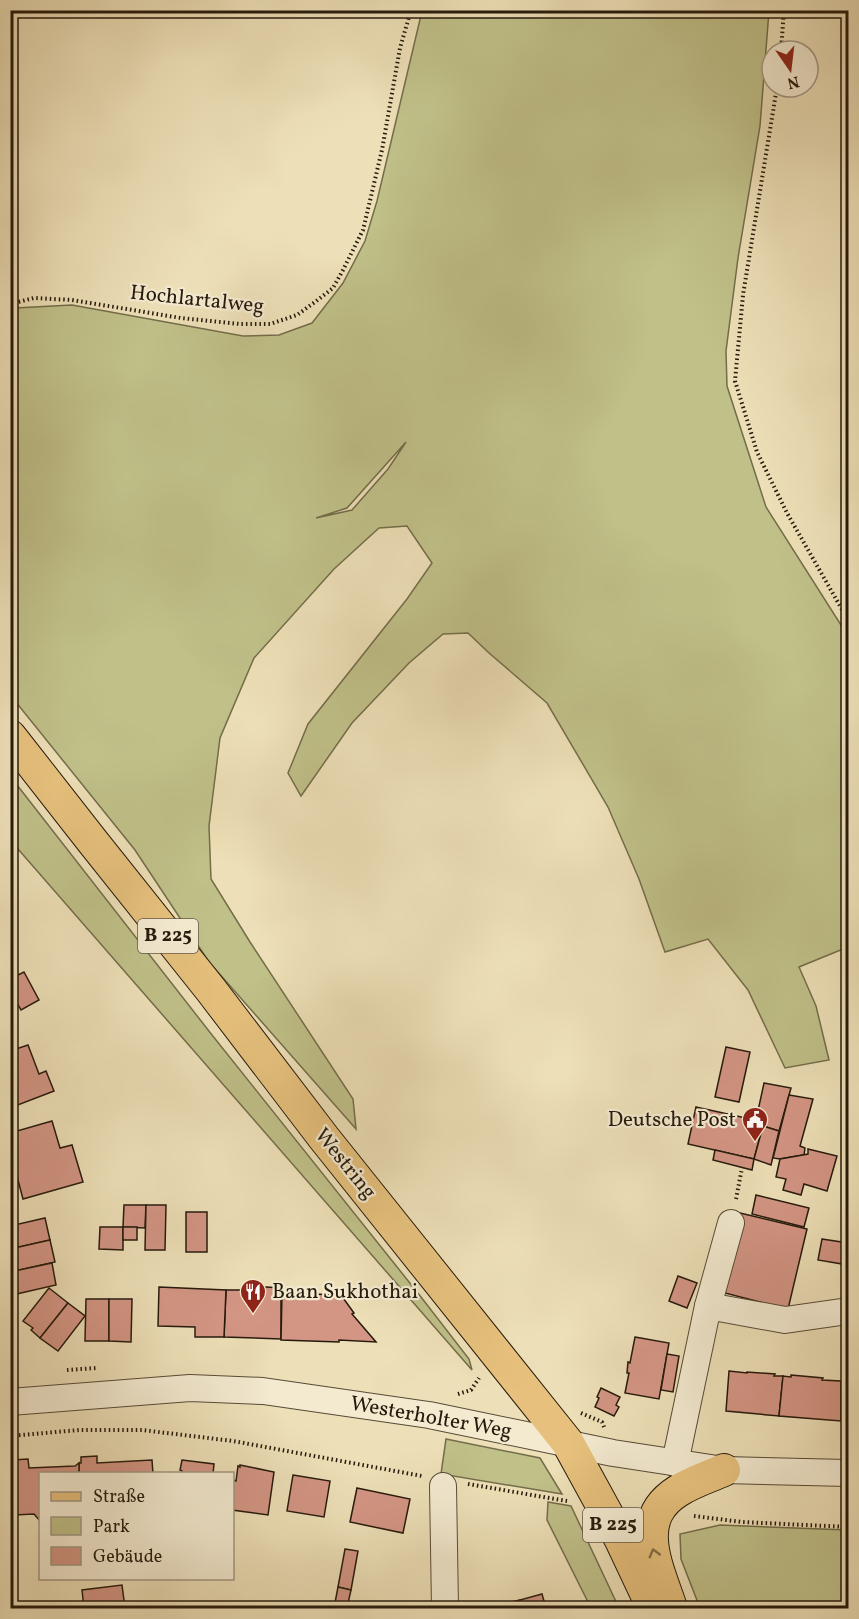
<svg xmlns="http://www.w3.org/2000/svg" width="859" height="1619" viewBox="0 0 859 1619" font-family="Vollkorn,serif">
<rect width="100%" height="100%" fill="#eddfb7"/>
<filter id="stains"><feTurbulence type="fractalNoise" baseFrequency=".00333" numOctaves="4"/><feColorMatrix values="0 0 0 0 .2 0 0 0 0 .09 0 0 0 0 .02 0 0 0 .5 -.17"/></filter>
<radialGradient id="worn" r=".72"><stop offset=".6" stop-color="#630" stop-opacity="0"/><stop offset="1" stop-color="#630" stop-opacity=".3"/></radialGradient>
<g fill="#c0c089" stroke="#736d4a" stroke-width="1.5" fill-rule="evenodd">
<path d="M422,11H769L760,126L738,258L726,351L727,386L766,507L848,636V947L799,967L816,1006L829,1060L785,1068L748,990L708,939L665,952L639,879L608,807L547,703L489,653L468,633L443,634L409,663L352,723L301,796L288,773L308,724L407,599L432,563L407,526L379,528L334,569L254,658L220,738L209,826L211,879L250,942L353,1099L356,1129L209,962L135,850L11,696V310L15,308L72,305L243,336L279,335L312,323L343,283L365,241L377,201ZM406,442L388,469L352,510L316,518L347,508Z"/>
<path d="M10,776L212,1035L421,1297L469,1359L472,1370L11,841Z"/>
<path d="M446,1439L540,1458L562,1494L441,1474Z"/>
<path d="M548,1502L571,1506L619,1608H591L547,1520Z"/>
<path d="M720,1525L848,1530V1608H700L681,1559L680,1534Z"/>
</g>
<g fill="#d39584" stroke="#261a0c" stroke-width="1.5">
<path d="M24,972L39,1000L21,1010L10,990V979Z"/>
<path d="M28,1045L39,1074L46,1071L54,1091L10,1108V1051Z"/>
<path d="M726,1047L750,1052L739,1102L715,1097Z"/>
<path d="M764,1083L791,1088L779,1131L763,1126L764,1122L756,1120Z"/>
<path d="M789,1095L813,1099L800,1146L805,1148L804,1155L780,1159L773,1158Z"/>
<path d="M696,1107L764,1122L754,1159L688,1144Z"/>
<path d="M52,1121L60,1148L72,1145L83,1182L23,1199L14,1165L10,1166V1133Z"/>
<path d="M763,1126L779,1131L771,1165L754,1159Z"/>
<path d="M808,1149L837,1156L827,1191L804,1184L801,1195L783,1190L786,1179L776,1177L780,1159L808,1154Z"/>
<path d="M715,1150L754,1159L752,1170L713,1160Z"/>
<path d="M10,1176L17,1199L10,1200Z"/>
<path d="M756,1195L809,1208L804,1227L752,1214Z"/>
<path d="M124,1205H146L145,1228L123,1227Z"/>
<path d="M146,1205H166L165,1250H145Z"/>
<rect x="186" y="1212" width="21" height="40"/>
<path d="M740,1213L807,1229L788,1309L721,1292Z"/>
<path d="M45,1218L50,1240L10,1249V1226Z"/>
<path d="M100,1227H123V1250L99,1249Z"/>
<rect x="123" y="1227" width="14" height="13"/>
<path d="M822,1239L848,1243V1265L818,1260Z"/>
<path d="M50,1240L55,1262L10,1272V1249Z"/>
<path d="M52,1263L56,1285L12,1295L10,1286L12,1283L10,1272Z"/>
<path d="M678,1276L697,1283L687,1308L669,1301Z"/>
<path d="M248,1286L281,1288V1339L224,1337L226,1290H248Z"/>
<path d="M159,1287L226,1290L224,1337H195V1327L158,1326Z"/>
<path d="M49,1288L68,1303L40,1338L31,1330L33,1328L23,1321Z"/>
<path d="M282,1293L341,1295L354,1313L352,1314L376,1342L339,1340V1342L281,1340Z"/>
<path d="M86,1299H109V1341H85Z"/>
<path d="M109,1299H132L131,1342L109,1341Z"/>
<path d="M68,1303L85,1316L58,1351L40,1338Z"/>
<path d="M635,1337L669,1343L659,1399L625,1393L629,1373H627L628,1362L630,1363Z"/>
<path d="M667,1354L679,1356L673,1392L661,1390Z"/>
<path d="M729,1371L747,1373V1372L775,1374L774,1376H783L779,1416L726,1411Z"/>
<path d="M791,1375L823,1378L822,1380L841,1381V1421L779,1416L783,1376L791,1377Z"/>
<path d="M601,1388L620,1397L616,1405L619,1407L614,1416L595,1407L599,1398L597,1397Z"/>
<path d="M97,1456V1463L152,1460L153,1474H79V1463H81V1457Z"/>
<path d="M28,1459L29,1468L75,1466L79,1463V1474H40V1521L34,1514L14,1515L12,1460Z"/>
<path d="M182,1460L214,1464L213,1474H182V1471L180,1470Z"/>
<path d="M240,1465L274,1472L268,1515L232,1510L233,1480L236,1481L238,1466L240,1467Z"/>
<path d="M293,1475L330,1481L324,1517L287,1511Z"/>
<path d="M357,1488L410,1499L403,1533L350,1522Z"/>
<path d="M345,1549L358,1551L351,1590L338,1587Z"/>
<path d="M122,1585L125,1608H84L82,1590Z"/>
<path d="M338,1587L351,1590L347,1608H334Z"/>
<path d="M542,1594L546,1608H522L520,1600Z"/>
<path d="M520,1600L522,1608H499L498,1605Z"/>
</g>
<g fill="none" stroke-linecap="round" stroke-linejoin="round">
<defs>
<g id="minor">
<path d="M708,1306L731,1223"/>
<path d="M10,1402L190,1388L263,1391L429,1415L613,1453L724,1470L848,1473"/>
<path d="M675,1463L708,1306L785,1320L848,1311"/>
<path d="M443,1486L445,1608"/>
</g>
<g id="major">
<path d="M10,736L93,842L211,990L324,1138L568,1443L620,1538L653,1608"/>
<path d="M671,1608C658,1568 632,1520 678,1491C692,1482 708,1477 724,1470"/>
</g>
</defs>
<use href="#minor" stroke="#584b37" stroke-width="28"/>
<use href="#major" stroke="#261a0c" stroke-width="34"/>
<g stroke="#261a0c" stroke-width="4" stroke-dasharray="1.5 3" stroke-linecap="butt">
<path d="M781,51L784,10"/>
<path d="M777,87L743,295L735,381L757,452L787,513L848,620"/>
<path d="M10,304L34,298L72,300L181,318L240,324H270L297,315L315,302L333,288L343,270L363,230L382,150L400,48L411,10"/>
<path d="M10,525V537"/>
<path d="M736,1199L742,1168"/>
<path d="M67,1370L96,1368"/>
<path d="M458,1394L471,1390L479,1378"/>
<path d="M581,1413L602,1422L604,1427"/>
<path d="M10,1436L79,1430H142L233,1441L422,1476"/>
<path d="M468,1484L567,1501"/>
<path d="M694,1516L742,1522L848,1527"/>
</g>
<use href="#minor" stroke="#f3ead0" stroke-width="26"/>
<use href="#major" stroke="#e6c07c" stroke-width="32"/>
</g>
<defs><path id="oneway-chevron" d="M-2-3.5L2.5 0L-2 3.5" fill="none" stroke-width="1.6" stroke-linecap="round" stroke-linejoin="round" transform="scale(1.5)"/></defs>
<use stroke="#866d44" href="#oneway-chevron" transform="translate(654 1553) rotate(-105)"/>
<defs>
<symbol id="civic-pin" viewBox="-11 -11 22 30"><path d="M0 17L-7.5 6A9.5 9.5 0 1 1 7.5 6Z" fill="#8f2418" stroke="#f3ead0"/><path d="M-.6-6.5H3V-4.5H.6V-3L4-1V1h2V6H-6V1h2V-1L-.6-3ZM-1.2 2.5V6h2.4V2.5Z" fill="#fff"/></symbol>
<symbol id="restaurant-pin" viewBox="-11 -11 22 30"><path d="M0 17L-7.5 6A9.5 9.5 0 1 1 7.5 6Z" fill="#8f2418" stroke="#f3ead0"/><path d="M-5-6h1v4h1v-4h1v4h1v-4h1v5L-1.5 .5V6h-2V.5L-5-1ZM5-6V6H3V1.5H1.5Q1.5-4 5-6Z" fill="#fff"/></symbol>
</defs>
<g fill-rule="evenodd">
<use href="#civic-pin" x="740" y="1105" width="30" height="40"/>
<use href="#restaurant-pin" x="238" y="1277" width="30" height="40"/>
</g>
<g text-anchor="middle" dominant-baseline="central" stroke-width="4.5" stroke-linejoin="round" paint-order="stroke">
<g fill="#f3ead0" stroke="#645847" stroke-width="1.5">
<rect x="138" y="919" width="60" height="34" rx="4.5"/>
<rect x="583" y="1508" width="60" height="34" rx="4.5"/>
</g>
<g font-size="20" font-weight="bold" fill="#261a0c">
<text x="168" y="936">B 225</text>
<text x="613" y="1525">B 225</text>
</g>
<g font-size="21" fill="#261a0c" stroke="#f3ead0">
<text transform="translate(197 300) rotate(6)">Hochlartalweg</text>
<text transform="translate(345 1164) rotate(51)">Westring</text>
<text transform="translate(431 1418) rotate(10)">Westerholter Weg</text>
</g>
<g font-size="21" fill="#261a0c" stroke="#f3ead0" text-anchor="end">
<text x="736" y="1120">Deutsche Post</text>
<text x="272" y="1292" text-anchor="start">Baan Sukhothai</text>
</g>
</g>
<rect width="859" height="1619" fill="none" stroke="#eddfb7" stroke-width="36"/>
<rect x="12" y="12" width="835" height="1595" fill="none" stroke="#261a0c" stroke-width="3"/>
<rect x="18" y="18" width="823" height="1583" fill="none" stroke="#261a0c" stroke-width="1.5"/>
<rect x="39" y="1472" width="195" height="108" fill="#f3ead0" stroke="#a19782" stroke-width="1.5"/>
<rect x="51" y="1492" width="30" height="9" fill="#e6c07c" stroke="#a19782" stroke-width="1.5"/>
<text x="93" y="1502" font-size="18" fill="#261a0c">Straße</text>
<rect x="51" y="1517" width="30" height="18" fill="#c0c089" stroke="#a19782" stroke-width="1.5"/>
<text x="93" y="1532" font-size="18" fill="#261a0c">Park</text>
<rect x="51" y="1547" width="30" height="18" fill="#d39584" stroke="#a19782" stroke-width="1.5"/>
<text x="93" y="1562" font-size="18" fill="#261a0c">Gebäude</text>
<g transform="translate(790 69) rotate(166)"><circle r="28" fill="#f3ead0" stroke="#a19782" stroke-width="1.5"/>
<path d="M0-4.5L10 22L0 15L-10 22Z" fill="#8f2418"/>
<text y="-9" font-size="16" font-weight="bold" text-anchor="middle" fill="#261a0c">N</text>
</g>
<rect width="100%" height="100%" filter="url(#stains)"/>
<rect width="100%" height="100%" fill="url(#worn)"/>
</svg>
